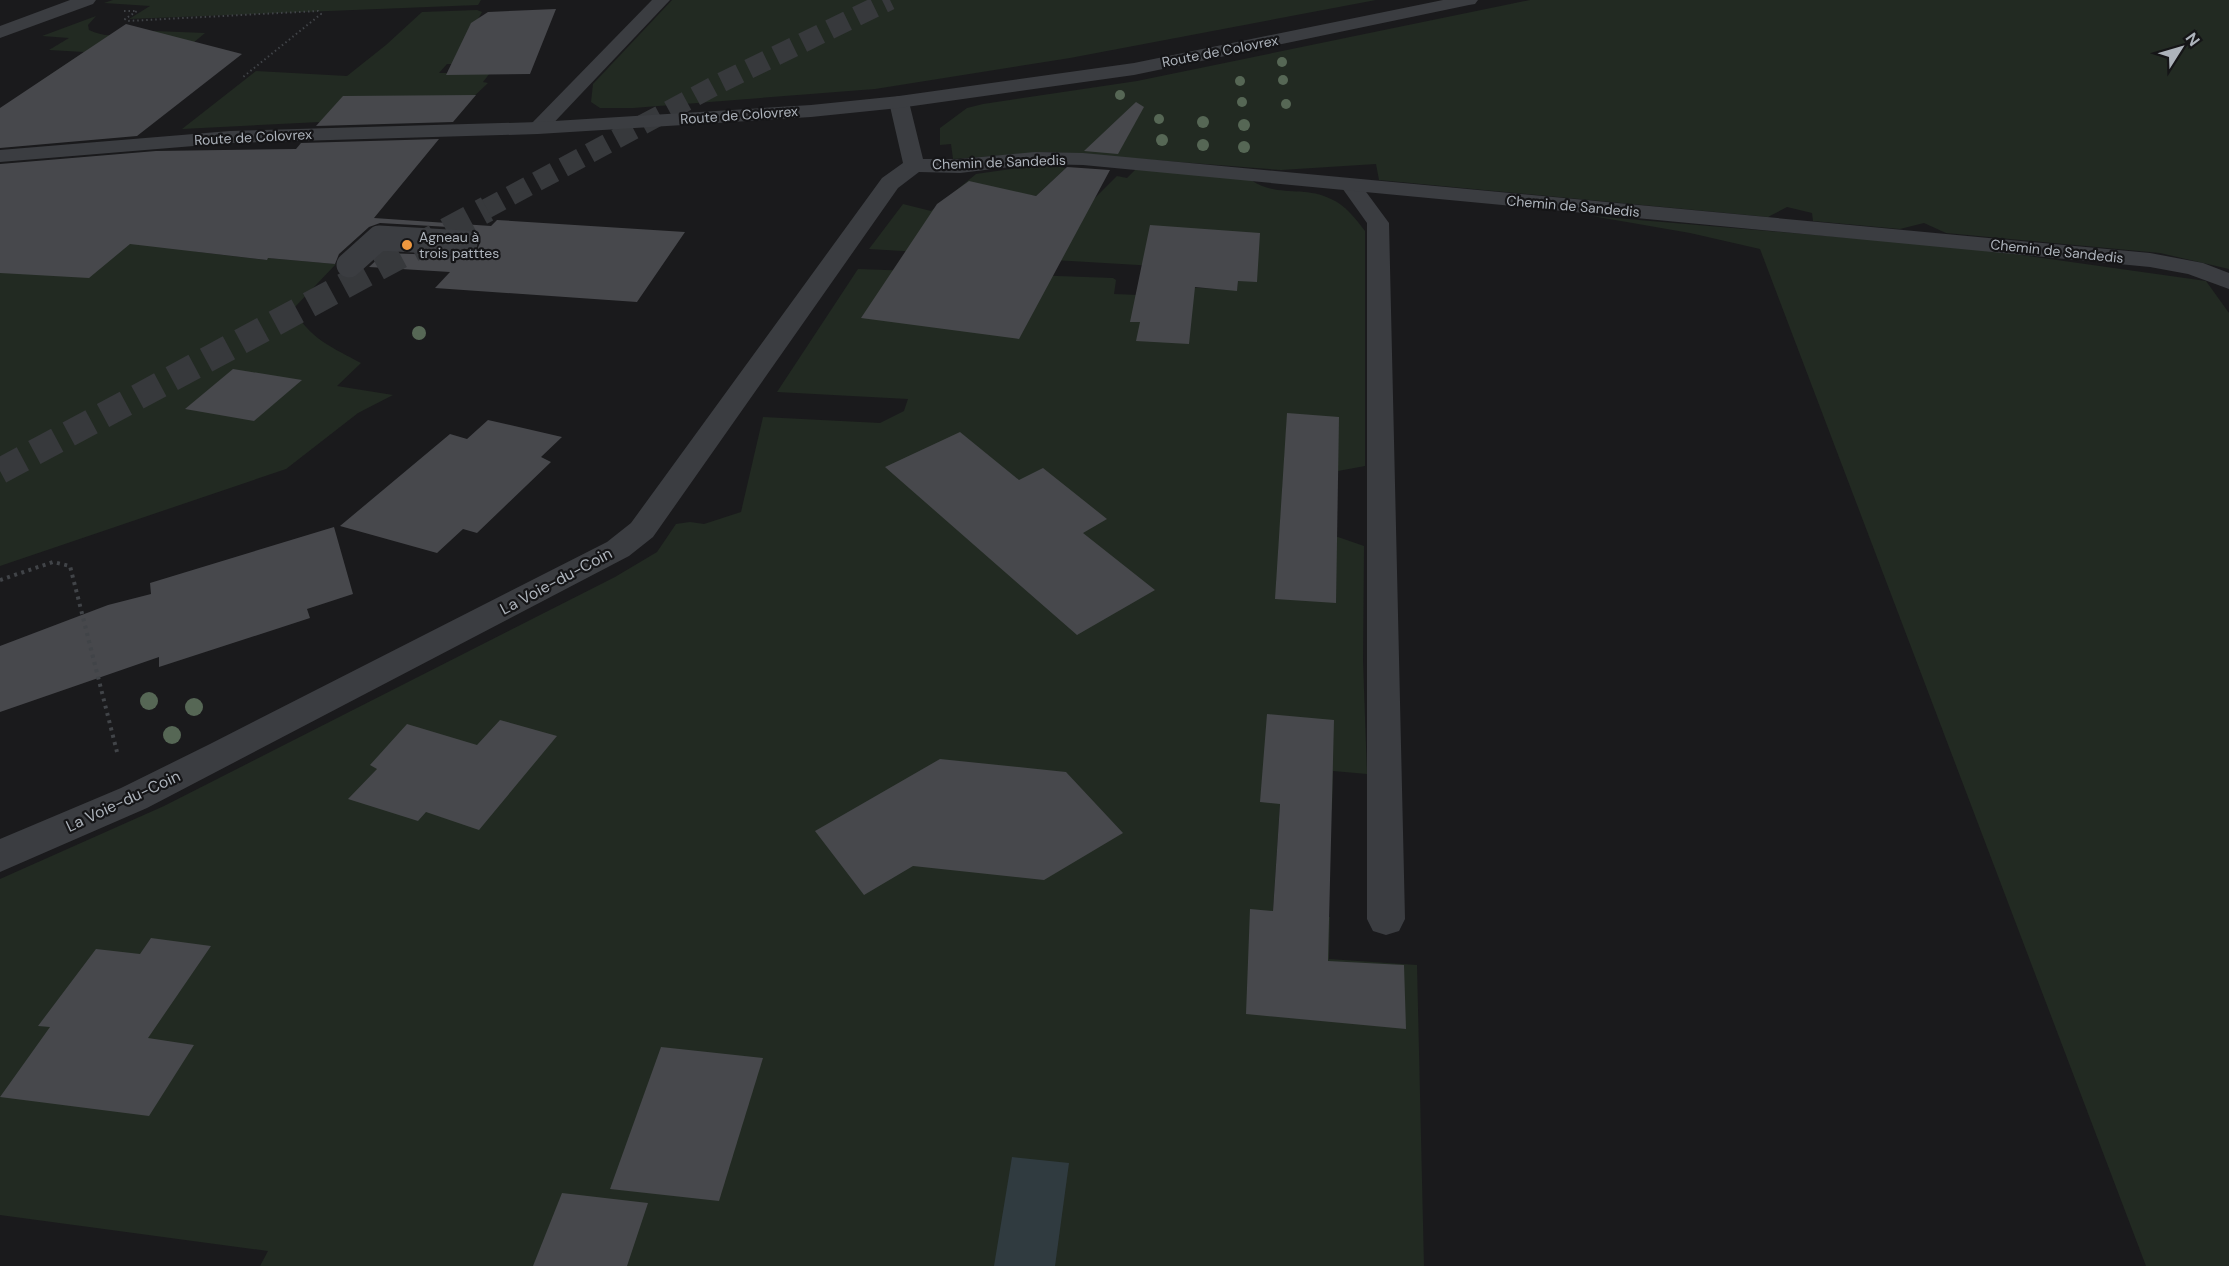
<svg xmlns="http://www.w3.org/2000/svg" width="2229" height="1266" viewBox="0 0 2229 1266" font-family="'DM Sans',sans-serif">
<rect width="100%" height="100%" fill="#1a1a1c"/>
<g fill="#222a22">
<path d="M113,0H481L478,5L129,19L150,6L104,3Z"/>
<path d="M672,0H1376L1070,58L875,89L633,108H600L591,102L593,84Z"/>
<path d="M1530,0H2229V269L2160,253L1946,233L1924,223L1900,229L1813,221L1812,213L1787,207L1768,217L1379,180L1376,164L1281,170L1051,152L953,159L951,144L940,145V128L967,108L983,104L1137,81Z"/>
<path d="M477,10L482,12L453,64H447L439,73H490L483,82L488,83L465,105L320,122L182,129L256,71L347,76L386,45L422,12Z"/>
<path d="M96,16L88,25L89,30C102,36 116,38 128,30L205,33L193,43L84,83H38L84,52L49,50L69,38L42,36Z"/>
<path d="M1045,164L1066,168L1036,196L1022,194L1073,220L1117,176L1127,178L1136,169L1251,180C1277,198 1304,185 1331,199C1345,205 1356,219 1365,231V466L1338,471L1299,469L1298,534L1338,537L1364,546L1363,661L1367,774L1333,771L1332,810L1280,804L1273,911L1330,917L1329,959L1417,965L1424,1266H260L268,1251L0,1215V879L164,806L615,577L657,552L676,524L690,522L704,524L741,512L763,417L880,423L904,411L908,399L777,392L858,269L1113,278L1116,280L1114,294L1163,296L1166,286L1237,290L1239,271L869,249L903,204L931,211L976,174Z"/>
<path d="M0,215L199,252L266,260L268,258L336,264L294,308C306,337 335,349 361,363L337,386L393,395L358,413L286,469L0,566Z"/>
<path d="M1592,216L2018,252L2021,255L2206,281L2229,313V1266H2146L1760,249L1690,233Z"/>
</g>
<path fill="#303b40" d="M1012,1157L1069,1163L1055,1266H994Z"/>
<g fill="#47484c">
<path d="M556,9L530,74L446,75L471,23L488,12Z"/>
<path d="M126,24L242,54L137,136L0,148V108Z"/>
<path d="M476,95L453,122L316,126L343,96Z"/>
<path d="M1136,102L1144,107L1118,154L1084,151Z"/>
<path d="M439,139L374,218L491,226L497,220L685,232L637,302L435,288L450,272L369,267L384,253L471,256L477,250L480,243L478,236L466,228L380,223L369,227L339,254L335,264L268,258L267,260L130,244L89,278L0,273V164L156,151L296,149L301,143Z"/>
<path d="M1067,167L1110,170L1019,339L861,318L937,204L969,181L1036,196Z"/>
<path d="M1150,225L1260,233L1257,282L1238,281L1237,291L1195,287L1189,344L1136,341L1140,322H1130Z"/>
<path d="M233,369L302,380L254,421L185,409Z"/>
<path d="M1287,413L1339,417L1336,603L1275,599Z"/>
<path d="M488,420L562,437L541,457L551,462L477,533L463,529L437,553L340,526L450,434L467,439Z"/>
<path d="M960,432L1019,480L1043,468L1107,519L1083,533L1155,590L1077,635L885,467Z"/>
<path d="M334,527L353,594L307,609L310,618L159,667V657L0,712V646L108,605L151,594L150,583Z"/>
<path d="M1267,714L1334,720L1328,961L1404,965L1406,1029L1246,1014L1250,909L1273,911L1280,804L1260,802Z"/>
<path d="M500,720L557,736L479,830L426,812L418,821L348,799L377,769L370,765L407,724L477,745Z"/>
<path d="M940,759L1066,772L1123,833L1044,880L913,866L864,895L815,831Z"/>
<path d="M151,938L211,946L148,1038L194,1045L149,1116L0,1097L50,1027L38,1026L96,949L140,954Z"/>
<path d="M661,1047L763,1058L719,1201L610,1189Z"/>
<path d="M562,1193L648,1203L627,1266H533Z"/>
</g>
<g fill="none" stroke-linecap="round" stroke-linejoin="round">
<path stroke="#37393c" stroke-width="20" stroke-dasharray="20 10" stroke-linecap="butt" d="M484,210L718,84L890,0"/>
<path stroke="#37393c" stroke-width="26" stroke-dasharray="26 13" stroke-linecap="butt" d="M0,471L487,209"/>
<path stroke="#414448" stroke-width="2" stroke-dasharray="1.5 3" stroke-linecap="butt" d="M124,11H137L125,19L127,21L318,11L321,14L243,77"/>
<path stroke="#414448" stroke-width="4" stroke-dasharray="3 4.5" stroke-linecap="butt" d="M0,580L53,562L70,566L117,752"/>
<g fill="#3b3d41" fill-rule="evenodd">
<path d="M652,0H670L545,132H531L528,128L531,124Z"/>
<path d="M1351,179L1358,181L1389,223L1405,919L1399,931L1386,935L1373,931L1367,919V223L1340,185L1344,181Z"/>
</g>
<g fill="#3b3d41" fill-rule="evenodd">
<path d="M70,0H96L93,4L0,38V26Z"/>
<path d="M899,96L906,98L909,102L923,159H960L1035,152L1083,153L2150,253L2203,263L2229,273V289L2188,274L2150,267L1083,165L1035,164L960,173L919,172L898,188L653,537L629,556L147,808L0,872V839L121,788L210,744L607,542L631,523L882,178L903,163L889,102L892,98Z"/>
</g>
<path fill="#3b3d41" fill-rule="evenodd" d="M1443,0H1478L1475,4L1469,5L1134,75L899,108L811,117L538,134L230,143L0,162V150L230,131L538,122L811,105L899,96L1134,63Z"/>
<path stroke="#3b3d41" stroke-width="25" d="M349,265L379,238L465,243"/>
</g>
<g fill="#566755">
<circle cx="1282" cy="62" r="5"/>
<circle cx="1283" cy="80" r="5"/>
<circle cx="1240" cy="81" r="5"/>
<circle cx="1120" cy="95" r="5"/>
<circle cx="1242" cy="102" r="5"/>
<circle cx="1286" cy="104" r="5"/>
<circle cx="1159" cy="119" r="5"/>
<circle cx="1203" cy="122" r="6"/>
<circle cx="1244" cy="125" r="6"/>
<circle cx="1162" cy="140" r="6"/>
<circle cx="1203" cy="145" r="6"/>
<circle cx="1244" cy="147" r="6"/>
<circle cx="419" cy="333" r="7"/>
<circle cx="149" cy="701" r="9"/>
<circle cx="194" cy="707" r="9"/>
<circle cx="172" cy="735" r="9"/>
</g>
<circle fill="#ef983f" stroke="#151517" stroke-width="2" cx="407" cy="245" r="6"/>
<g text-anchor="middle" dominant-baseline="central" stroke-width="4.5" stroke-linejoin="round" paint-order="stroke">
<g font-size="14" fill="#adb3bb" stroke="#151517">
<text transform="translate(1220 51) rotate(-11)">Route de Colovrex</text>
<text transform="translate(739 115) rotate(-4)">Route de Colovrex</text>
<text transform="translate(253 137) rotate(-3)">Route de Colovrex</text>
<text transform="translate(999 162) rotate(-2)">Chemin de Sandedis</text>
<text transform="translate(1573 206) rotate(5)">Chemin de Sandedis</text>
<text transform="translate(2057 251) rotate(6)">Chemin de Sandedis</text>
</g>
<g font-size="14" fill="#adb3bb" stroke="#151517" text-anchor="start">
<text x="419" y="237">Agneau à<tspan x="419" dy="16">trois patttes</tspan></text>
</g>
<g font-size="16" fill="#adb3bb" stroke="#151517">
<text transform="translate(556 581) rotate(-28)">La Voie-du-Coin</text>
<text transform="translate(123 801) rotate(-25)">La Voie-du-Coin</text>
</g>
</g>
<g transform="translate(2181 48) rotate(53)" stroke="#151517" stroke-width="4.5" paint-order="stroke">
<path d="M0-4.5L10 22L0 15L-10 22Z" fill="#adb3bb"/>
<text y="-9" font-size="16" font-weight="bold" text-anchor="middle" fill="#adb3bb">N</text>
</g>
</svg>
